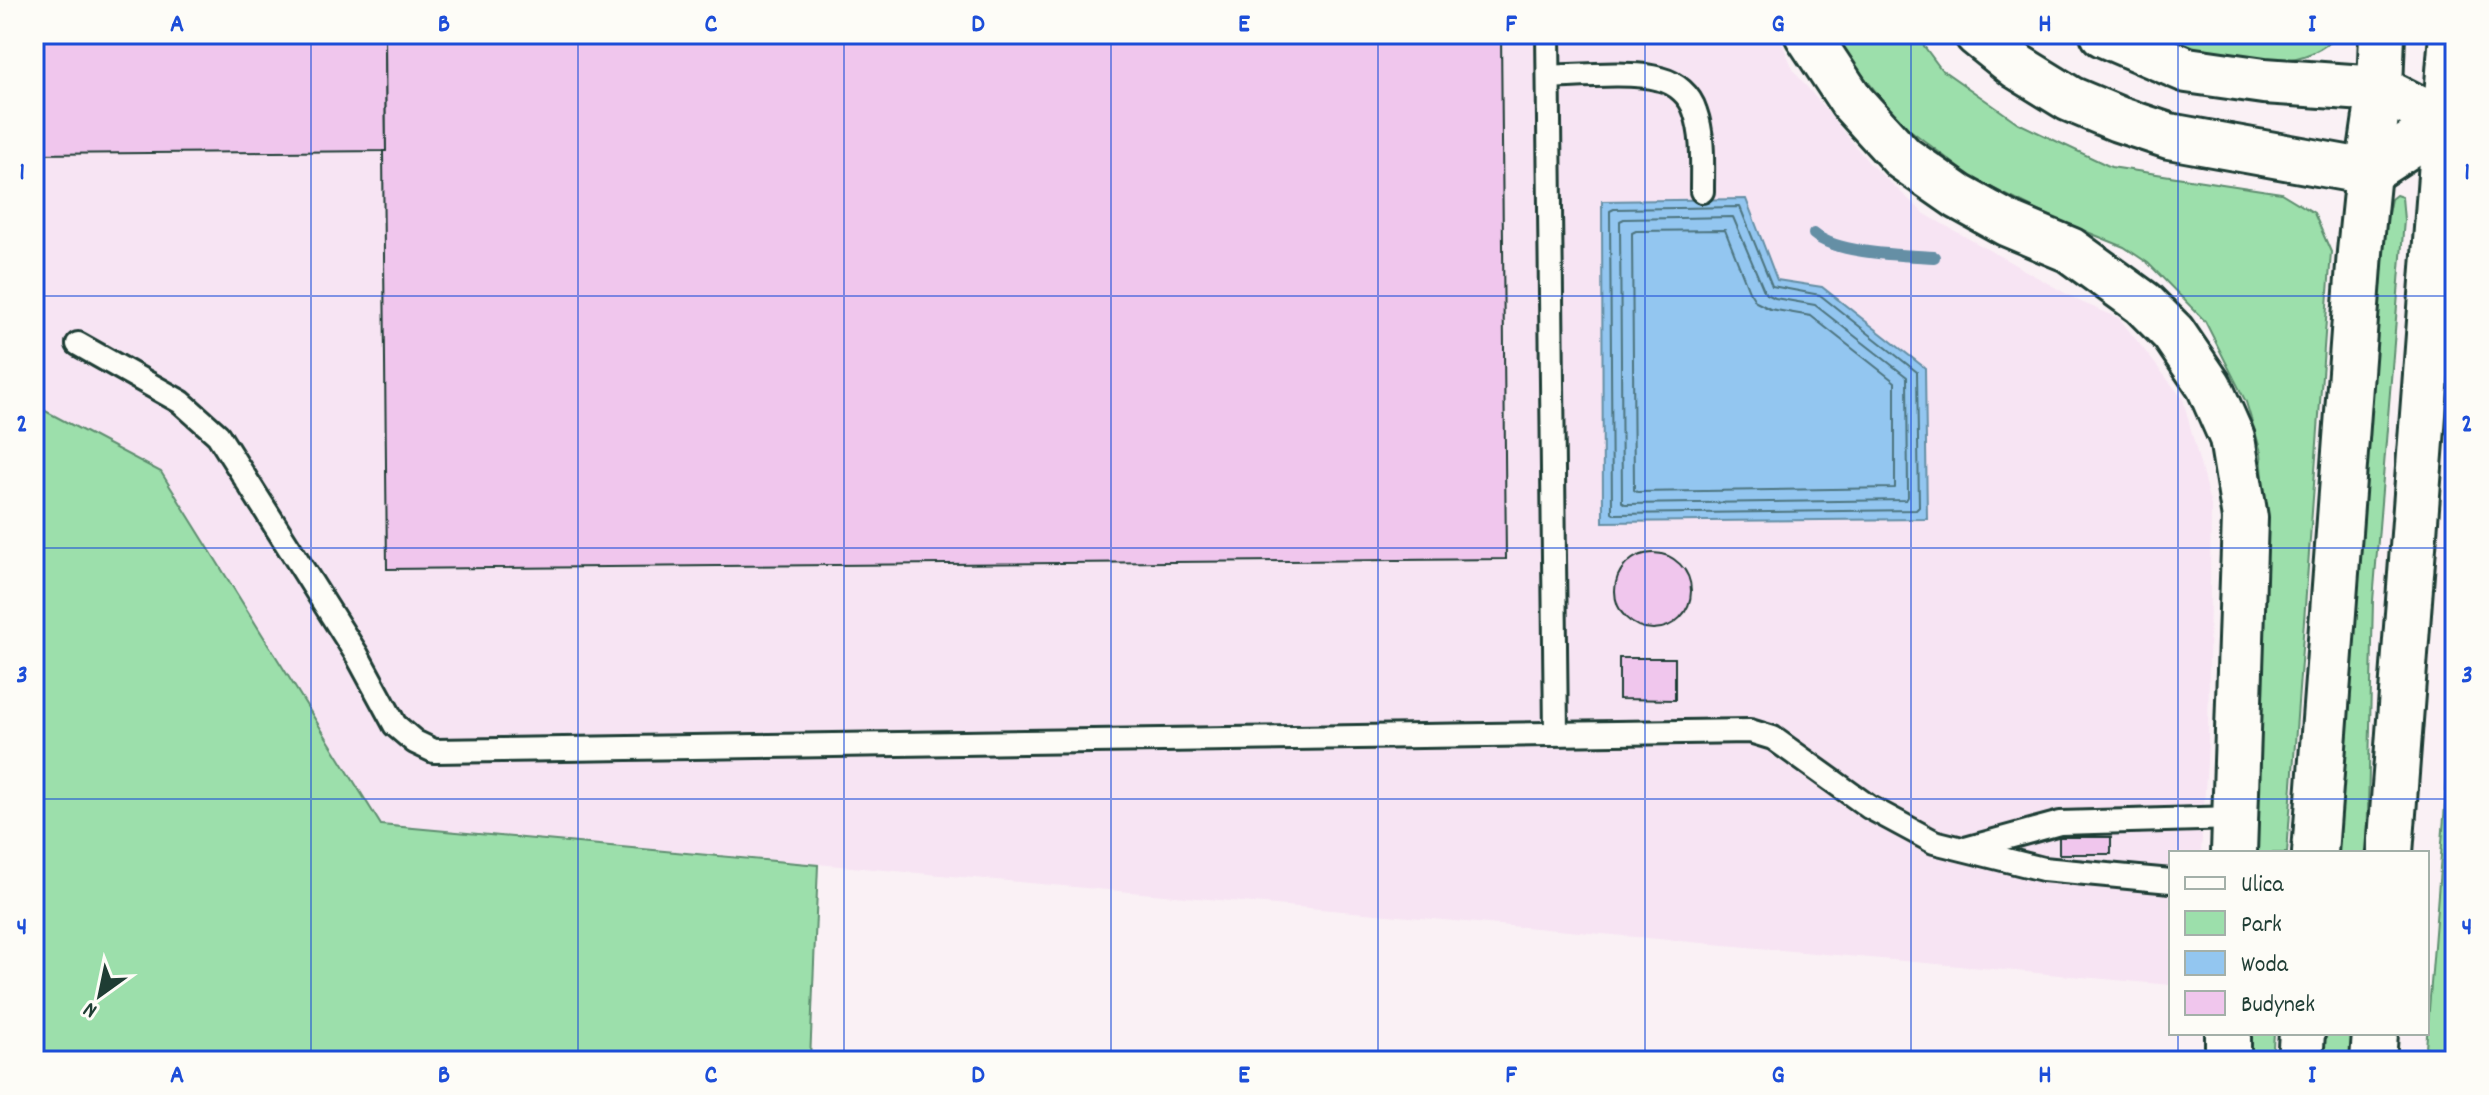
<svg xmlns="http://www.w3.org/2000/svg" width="2489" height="1095" viewBox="0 0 2489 1095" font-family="Dekko,sans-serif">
<rect width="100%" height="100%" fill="#faf1f5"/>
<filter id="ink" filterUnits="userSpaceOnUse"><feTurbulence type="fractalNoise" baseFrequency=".0125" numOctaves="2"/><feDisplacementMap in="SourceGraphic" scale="16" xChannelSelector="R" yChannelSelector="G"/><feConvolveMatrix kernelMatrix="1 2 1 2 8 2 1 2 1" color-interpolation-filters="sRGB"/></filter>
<g filter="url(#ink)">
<path fill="#f7e4f3" d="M34,34H1778L1794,71L1870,164L1925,214L2081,302L2119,318L2183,399L2211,506L2208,745L2201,853H2171V985L381,825L161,472L34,405Z"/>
<g fill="#9cdfab" stroke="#5e8e70" stroke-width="2">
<path d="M1835,34H1915L1941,69L2018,123L2111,167L2281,193L2314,213L2331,252L2287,853H2252L2266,519L2261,452L2246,402L2205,321L2148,263L2124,247L2053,218L1974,179L1901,123L1845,53Z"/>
<path d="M2136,34H2338C2292,87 2193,49 2136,34Z"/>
<path d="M2396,195L2402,197L2404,220L2373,601L2367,853H2336L2385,228L2391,199Z"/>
<path d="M34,405L161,472L381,825L818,865L810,1061H34Z"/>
<path d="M2455,676V1061H2425Z"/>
<path d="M2246,1033H2274L2272,1061H2245Z"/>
<path d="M2323,1033H2355L2353,1061H2321Z"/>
</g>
<path fill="#93c6f0" stroke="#658fa5" stroke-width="2" d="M1746,199L1777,280L1822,287L1925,368L1927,519L1603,522L1602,201Z"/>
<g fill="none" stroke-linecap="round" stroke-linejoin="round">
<g stroke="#4d747f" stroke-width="2">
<path d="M1740,207L1772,286L1820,295L1917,372L1919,507L1916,510L1615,514L1612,512L1610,211L1614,209Z"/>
<path d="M1733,217L1765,293L1775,298L1815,305L1907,377L1908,497L1906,500L1625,504L1622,502L1620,221L1624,219Z"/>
<path d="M1725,230L1749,291L1756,302L1770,309L1811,316L1895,382V488L1637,492L1634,490L1632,233L1636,231Z"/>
</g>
<path stroke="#658fa5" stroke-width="12" d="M1814,234C1837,254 1903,255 1934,257"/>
</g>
<g fill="#f0c6ed" stroke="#1f3d34" stroke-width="2">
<path d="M34,34H385L386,151L34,154Z"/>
<path d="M385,34H1501L1506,559L387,569L383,151H386Z"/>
<circle cx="1653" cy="591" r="38"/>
<path d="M1619,658H1675V700L1619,699Z"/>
<rect x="2059" y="837" width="52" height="17"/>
</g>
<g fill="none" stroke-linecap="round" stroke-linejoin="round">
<defs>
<g id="service">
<path d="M1548,34L1556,732"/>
<path d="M1549,77C1579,76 1633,71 1660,79C1676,83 1690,95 1695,111C1704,136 1702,165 1702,191"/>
<path d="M78,344L181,402L218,435L357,655L395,725L415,742L434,751L1750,731L1773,738L1869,807L1934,842L2043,869L2171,881"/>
<path d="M1965,849L2060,823L2235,818"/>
</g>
<g id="tertiary">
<path d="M1807,34L1852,102L1903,158L1959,197L2008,224L2070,250L2143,303L2173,333L2209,386L2232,438L2245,518L2234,853"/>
<path d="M2315,853L2360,252L2368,172"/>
<path d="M2390,853L2445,122L2455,123"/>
<path d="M2228,1061V1033"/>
<path d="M2300,1061L2302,1033"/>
<path d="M2373,1061L2375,1033"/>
</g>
<g id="secondary">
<path d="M2368,172L2445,122L2452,34"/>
<path d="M2368,172L2380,89L2382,34"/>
</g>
<g id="motorway">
<path d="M1977,34L2018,67L2070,99L2118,119L2169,136L2368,172"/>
<path d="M2103,34L2187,70L2264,81L2380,89L2445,122"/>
</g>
</defs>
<use href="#service" stroke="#1f3d34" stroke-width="28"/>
<use href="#tertiary" stroke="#1f3d34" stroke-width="50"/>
<use href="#secondary" stroke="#1f3d34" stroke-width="50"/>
<use href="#motorway" stroke="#1f3d34" stroke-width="50"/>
<use href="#service" stroke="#fdfcf7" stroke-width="22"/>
<use href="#tertiary" stroke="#fdfcf7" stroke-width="44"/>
<use href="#secondary" stroke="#fdfcf7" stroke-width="44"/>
<use href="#motorway" stroke="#fdfcf7" stroke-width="44"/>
</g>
</g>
<path fill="none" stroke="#1d4ed8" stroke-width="2" stroke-opacity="0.55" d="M311,34V1061M578,34V1061M844,34V1061M1111,34V1061M1378,34V1061M1645,34V1061M1911,34V1061M2178,34V853M34,296H2455M34,548H2455M34,799H2455M2178,1033V1061"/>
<rect width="2489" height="1095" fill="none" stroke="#fdfcf7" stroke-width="88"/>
<rect x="2169" y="851" width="260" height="184" fill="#fdfcf7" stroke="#a4b0a9" stroke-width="2"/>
<rect x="2185" y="877" width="40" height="12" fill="#fdfcf7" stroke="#a4b0a9" stroke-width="2"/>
<text x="2241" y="891" font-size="24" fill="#1f3d34">Ulica</text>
<rect x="2185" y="911" width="40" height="24" fill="#9cdfab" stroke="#a4b0a9" stroke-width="2"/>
<text x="2241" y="931" font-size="24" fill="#1f3d34">Park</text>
<rect x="2185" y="951" width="40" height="24" fill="#93c6f0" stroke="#a4b0a9" stroke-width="2"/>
<text x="2241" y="971" font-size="24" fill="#1f3d34">Woda</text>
<rect x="2185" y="991" width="40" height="24" fill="#f0c6ed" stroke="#a4b0a9" stroke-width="2"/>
<text x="2241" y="1011" font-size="24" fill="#1f3d34">Budynek</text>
<g transform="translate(100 995) rotate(213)" stroke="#fdfcf7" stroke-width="6" paint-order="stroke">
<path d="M0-6L14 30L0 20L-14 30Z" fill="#1f3d34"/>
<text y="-12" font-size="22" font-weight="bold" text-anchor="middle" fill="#1f3d34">N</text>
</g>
<rect x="44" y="44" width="2401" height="1007" fill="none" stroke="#1d4ed8" stroke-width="3"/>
<g font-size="26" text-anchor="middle" font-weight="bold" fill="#1d4ed8">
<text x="177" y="31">A</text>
<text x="444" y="31">B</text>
<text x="711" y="31">C</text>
<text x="978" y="31">D</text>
<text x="1244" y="31">E</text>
<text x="1511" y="31">F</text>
<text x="1778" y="31">G</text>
<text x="2045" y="31">H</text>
<text x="2312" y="31">I</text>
<text x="22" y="179">1</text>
<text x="2467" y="179">1</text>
<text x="22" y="431">2</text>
<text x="2467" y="431">2</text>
<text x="22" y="682">3</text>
<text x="2467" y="682">3</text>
<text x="22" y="934">4</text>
<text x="2467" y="934">4</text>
<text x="177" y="1082">A</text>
<text x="444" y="1082">B</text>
<text x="711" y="1082">C</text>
<text x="978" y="1082">D</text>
<text x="1244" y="1082">E</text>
<text x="1511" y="1082">F</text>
<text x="1778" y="1082">G</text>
<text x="2045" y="1082">H</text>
<text x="2312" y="1082">I</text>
</g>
</svg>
